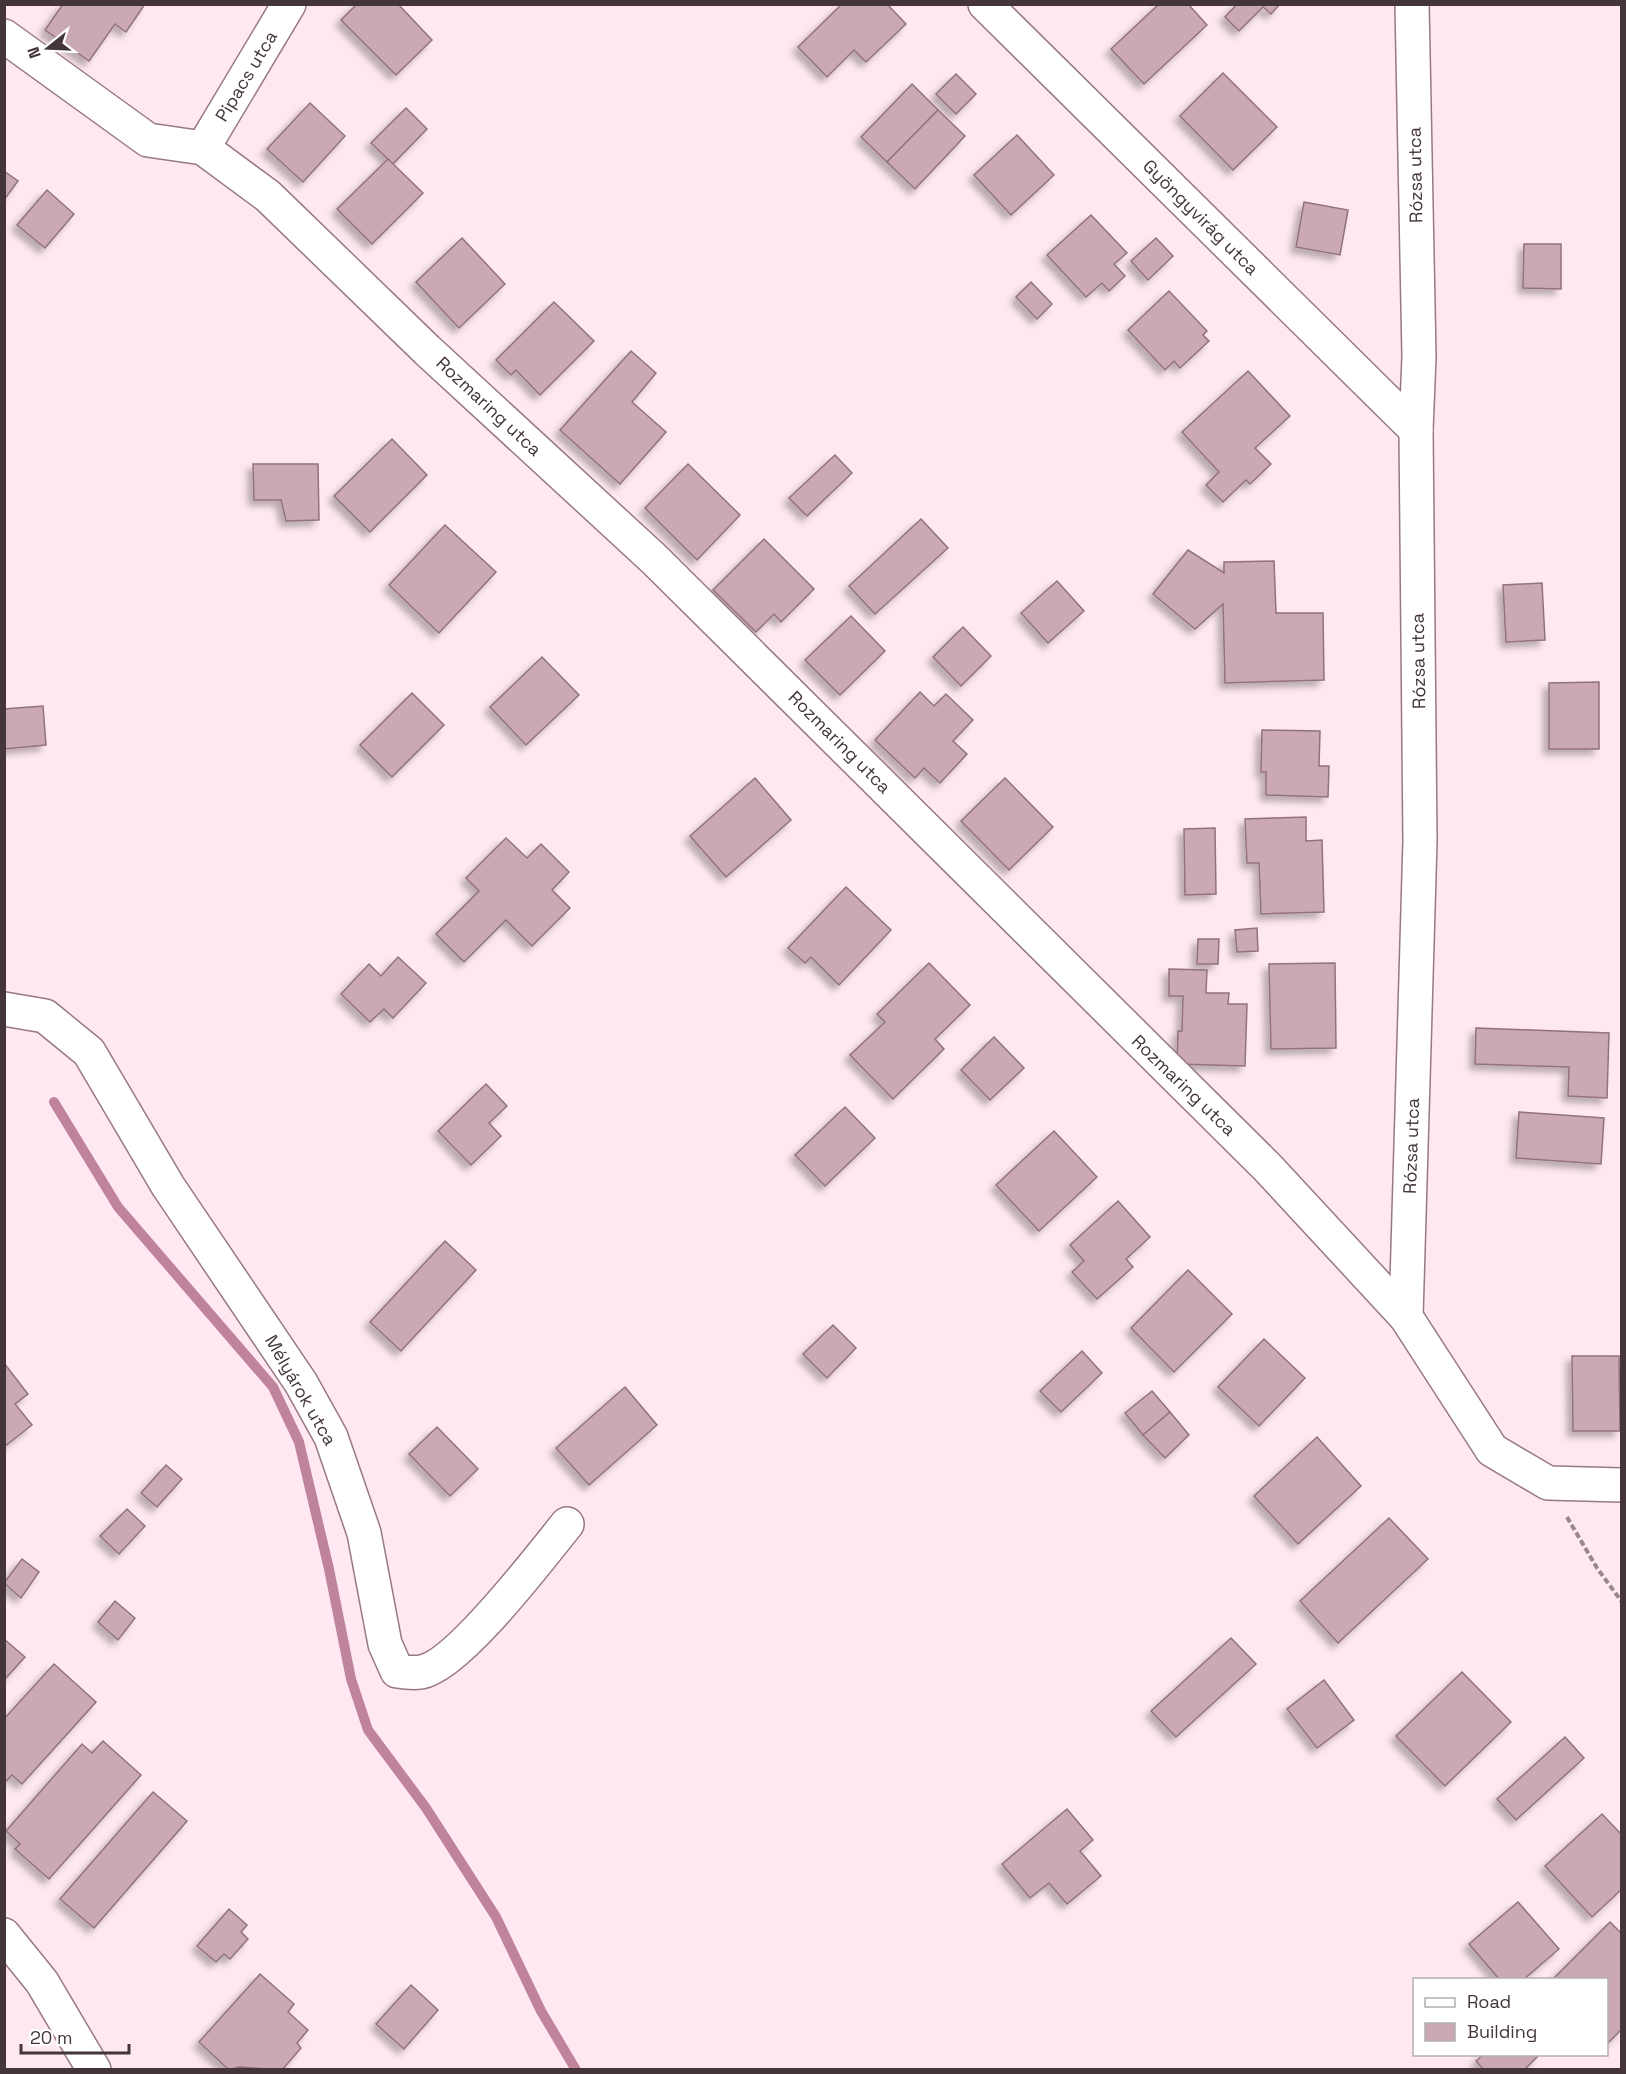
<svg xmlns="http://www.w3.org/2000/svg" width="1626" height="2074" viewBox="0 0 1626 2074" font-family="'Space Grotesk',sans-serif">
<defs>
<filter id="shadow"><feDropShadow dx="-5.5" dy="5.5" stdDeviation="3" flood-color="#0004"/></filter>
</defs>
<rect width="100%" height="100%" fill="#ffe8f1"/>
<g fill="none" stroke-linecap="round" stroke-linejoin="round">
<path stroke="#c0839c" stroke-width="10" d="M54,1102L118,1207L273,1387L299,1442L329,1569L351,1679L368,1730L426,1808L496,1917L541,2011L576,2070"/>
</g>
<g fill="#cba8b6" stroke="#92727e" stroke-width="1.5" filter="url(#shadow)">
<path d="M63,4H145L126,32L115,24L89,61L45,30Z"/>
<path d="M357,4H398L432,40L396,75L341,20Z"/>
<path d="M842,4H887L906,24L866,62L854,50L827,77L798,47Z"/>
<path d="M1159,4H1188L1207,25L1144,84L1111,49Z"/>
<path d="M1237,4H1280L1271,14L1263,7L1239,31L1225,17Z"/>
<path d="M1223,73L1277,127L1233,170L1180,116Z"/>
<path d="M956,74L976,94L956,114L936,94Z"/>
<path d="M912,84L938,110L887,162L861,137Z"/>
<path d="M310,103L345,136L303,182L267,149Z"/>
<path d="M406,108L427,129L393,164L371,143Z"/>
<path d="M938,110L965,136L915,189L887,162Z"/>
<path d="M1017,135L1054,175L1011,215L974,175Z"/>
<path d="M388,159L423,193L372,244L337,209Z"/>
<path d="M4,171L18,181L4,200Z"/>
<path d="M47,190L74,214L45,248L17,225Z"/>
<path d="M1304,202L1348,210L1340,255L1296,247Z"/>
<path d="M1091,215L1127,253L1114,264L1125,276L1109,291L1102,283L1086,297L1047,255Z"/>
<path d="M462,238L505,284L459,328L416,282Z"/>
<path d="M1156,238L1173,256L1148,280L1131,261Z"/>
<path d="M1524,244H1561V289L1523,288Z"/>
<path d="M1031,282L1052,304L1037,319L1016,297Z"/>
<path d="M1169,291L1207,331L1203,335L1209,341L1180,368L1174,361L1165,370L1128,330Z"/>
<path d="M554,302L594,341L540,395L516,370L511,375L496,360Z"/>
<path d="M631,351L656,373L632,402L666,432L620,484L560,430Z"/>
<path d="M1248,371L1290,416L1255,448L1271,464L1250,484L1246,480L1223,502L1206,485L1219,472L1182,432Z"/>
<path d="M392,439L427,475L370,532L334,496Z"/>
<path d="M835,455L852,473L807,516L789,498Z"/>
<path d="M253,464H318L319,520L286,521L281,500H254Z"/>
<path d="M688,464L740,515L697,560L645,508Z"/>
<path d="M921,519L948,548L875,614L849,586Z"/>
<path d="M445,525L496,572L439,633L389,585Z"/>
<path d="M764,539L814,589L781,622L774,614L756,632L713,590Z"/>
<path d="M1188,550L1224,573V562L1274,561L1276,613H1323L1324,680L1225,683L1223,604L1195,629L1153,594Z"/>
<path d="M1057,581L1084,611L1048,643L1021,613Z"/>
<path d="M1542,583L1545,640L1506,642L1503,585Z"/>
<path d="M851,616L885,651L840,695L805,660Z"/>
<path d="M963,627L991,656L961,686L933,657Z"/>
<path d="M542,657L579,695L526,745L490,707Z"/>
<path d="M1599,682V749H1549V683Z"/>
<path d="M920,692L934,706L946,694L973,720L953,741L967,754L940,783L924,768L915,778L875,740Z"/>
<path d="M412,693L444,725L392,777L360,745Z"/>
<path d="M43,706L46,745L4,749V709Z"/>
<path d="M1262,730L1320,731L1319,766H1329L1328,797L1266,795V772H1261Z"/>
<path d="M755,778L791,820L726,877L690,836Z"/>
<path d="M1005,778L1053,827L1009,870L961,821Z"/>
<path d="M1306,817V841L1322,840L1324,912L1261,914L1259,863H1247L1245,819Z"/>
<path d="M1215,828L1216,894L1185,895L1184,829Z"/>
<path d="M506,838L527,858L541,844L569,872L552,890L570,908L532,946L506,920L464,962L436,934L479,891L466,878Z"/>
<path d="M846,887L891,930L839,985L811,957L805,963L788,948Z"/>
<path d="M1257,928L1258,951L1237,952L1235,930Z"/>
<path d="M1198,939H1219L1218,964H1197Z"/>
<path d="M398,957L426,983L393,1018L384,1009L370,1022L341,994L369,964L381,976Z"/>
<path d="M929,963L970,1005L935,1039L944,1049L893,1099L850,1055L885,1022L877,1014Z"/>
<path d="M1335,963L1336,1048L1271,1049L1269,964Z"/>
<path d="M1169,969L1207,970L1206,993H1229L1228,1004H1247L1245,1066L1177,1064L1178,1031H1182L1183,996H1169Z"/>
<path d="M1476,1028L1609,1033L1607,1098L1568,1096L1569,1067L1475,1064Z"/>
<path d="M994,1037L1024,1068L990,1100L961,1070Z"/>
<path d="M486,1084L507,1106L489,1123L501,1136L471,1165L438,1131Z"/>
<path d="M845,1107L875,1138L825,1186L795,1155Z"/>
<path d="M1519,1112L1604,1118L1601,1164L1516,1158Z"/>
<path d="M1054,1131L1097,1177L1039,1231L996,1185Z"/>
<path d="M1118,1201L1150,1237L1126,1259L1133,1267L1097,1299L1072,1272L1084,1261L1070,1245Z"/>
<path d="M445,1241L476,1270L401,1351L370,1322Z"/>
<path d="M1188,1270L1232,1314L1174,1372L1131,1328Z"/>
<path d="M833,1325L856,1348L827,1378L803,1354Z"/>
<path d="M1264,1339L1305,1378L1259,1426L1218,1387Z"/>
<path d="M1082,1351L1102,1373L1061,1412L1040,1391Z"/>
<path d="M1572,1356H1619L1620,1431H1573Z"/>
<path d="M4,1363L28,1394L15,1404L32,1425L4,1447Z"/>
<path d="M625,1387L657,1425L589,1485L556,1448Z"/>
<path d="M1152,1391L1170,1412L1143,1435L1125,1413Z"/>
<path d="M1170,1412L1189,1435L1165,1458L1143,1435Z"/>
<path d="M437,1427L478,1469L450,1496L409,1454Z"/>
<path d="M1317,1437L1361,1486L1298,1544L1254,1496Z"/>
<path d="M166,1465L182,1479L157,1507L141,1493Z"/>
<path d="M127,1509L145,1526L119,1554L100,1536Z"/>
<path d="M1389,1518L1428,1559L1338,1643L1300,1601Z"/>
<path d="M22,1559L39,1572L21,1598L4,1583Z"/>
<path d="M115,1601L135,1618L118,1640L98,1622Z"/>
<path d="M1231,1638L1256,1664L1176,1737L1151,1711Z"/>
<path d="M4,1639L25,1657L4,1680Z"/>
<path d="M54,1664L96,1702L22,1784L12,1775L4,1783V1719Z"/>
<path d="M1462,1672L1511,1722L1445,1786L1396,1736Z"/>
<path d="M1324,1680L1354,1720L1317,1748L1287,1709Z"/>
<path d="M1565,1737L1584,1758L1516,1820L1497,1799Z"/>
<path d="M103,1741L141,1775L49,1879L15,1849L20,1844L6,1831L82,1744L92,1753Z"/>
<path d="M153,1792L187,1821L94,1928L60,1899Z"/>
<path d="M1067,1809L1093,1840L1080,1851L1101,1876L1067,1904L1049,1883L1030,1898L1002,1864Z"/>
<path d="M1602,1814L1622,1835V1889L1592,1917L1545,1866Z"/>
<path d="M1518,1902L1559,1949L1523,1980H1500L1469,1944Z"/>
<path d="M229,1909L247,1925L241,1932L248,1939L230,1959L224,1954L216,1962L197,1946Z"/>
<path d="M1610,1922L1622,1934V2029L1606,2045V1980H1552Z"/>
<path d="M260,1974L294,2004L288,2012L308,2030L297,2043L301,2048L282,2070L239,2067L229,2070L199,2042Z"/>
<path d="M411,1985L438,2010L404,2049L376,2024Z"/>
<path d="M1484,2054H1540L1524,2070H1484L1476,2061Z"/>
</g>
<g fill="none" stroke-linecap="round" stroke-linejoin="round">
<defs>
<g id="street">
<path d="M985,4L1416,430"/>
<path d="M4,36L148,140L203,148L268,196L427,350L654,559L1268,1168L1406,1317L1492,1450L1548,1483L1622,1485"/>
<path d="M203,148L289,4"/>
<path d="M4,1009L45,1016L89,1052L168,1186L301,1383L331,1437L364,1533L385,1644L397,1671C404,1672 413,1673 421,1672C458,1666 541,1556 567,1524"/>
<path d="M1406,1317L1420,841L1416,430L1419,357L1412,4"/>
<path d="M4,1935L42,1982L94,2070"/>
</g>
</defs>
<use href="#street" stroke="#987885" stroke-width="36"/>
<path stroke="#99878e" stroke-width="4" stroke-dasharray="6 3" stroke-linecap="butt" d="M1567,1517L1597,1568L1622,1602"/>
<use href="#street" stroke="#fff" stroke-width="33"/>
</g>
<g text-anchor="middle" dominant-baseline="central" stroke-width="6" stroke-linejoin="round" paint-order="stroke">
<g font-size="18" fill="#43353a" stroke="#fff">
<text transform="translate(246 76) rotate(-59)">Pipacs utca</text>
<text transform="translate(1415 175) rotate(-91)">Rózsa utca</text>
<text transform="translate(1201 217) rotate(45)">Gyöngyvirág utca</text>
<text transform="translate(489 406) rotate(43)">Rozmaring utca</text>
<text transform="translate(1418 661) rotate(-91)">Rózsa utca</text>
<text transform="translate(840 742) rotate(45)">Rozmaring utca</text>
<text transform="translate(1184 1085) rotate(44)">Rozmaring utca</text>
<text transform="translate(1411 1146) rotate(-88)">Rózsa utca</text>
<text transform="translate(301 1390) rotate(60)">Mélyárok utca</text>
</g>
</g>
<rect width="1626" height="2074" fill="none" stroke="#43353a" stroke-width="12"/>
<rect x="1413" y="1978" width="195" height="78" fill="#ffffff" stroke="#b4aeb0" stroke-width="1.5"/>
<rect x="1425" y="1998" width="30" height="9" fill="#ffffff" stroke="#b4aeb0" stroke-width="1.5"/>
<text x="1467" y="2008" font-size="18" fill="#43353a">Road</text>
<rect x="1425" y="2023" width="30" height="18" fill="#cba8b6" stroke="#b4aeb0" stroke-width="1.5"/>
<text x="1467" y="2038" font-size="18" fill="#43353a">Building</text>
<g transform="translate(48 48) rotate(252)" stroke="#ffffff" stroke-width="4.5" paint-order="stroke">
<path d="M0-4.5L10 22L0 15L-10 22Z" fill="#43353a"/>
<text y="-9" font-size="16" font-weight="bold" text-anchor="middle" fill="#43353a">N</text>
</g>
<path d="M21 2044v9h108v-9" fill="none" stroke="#43353a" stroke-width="3"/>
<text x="30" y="2044" font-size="18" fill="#43353a" stroke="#ffffff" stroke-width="4.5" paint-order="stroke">20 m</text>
</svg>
